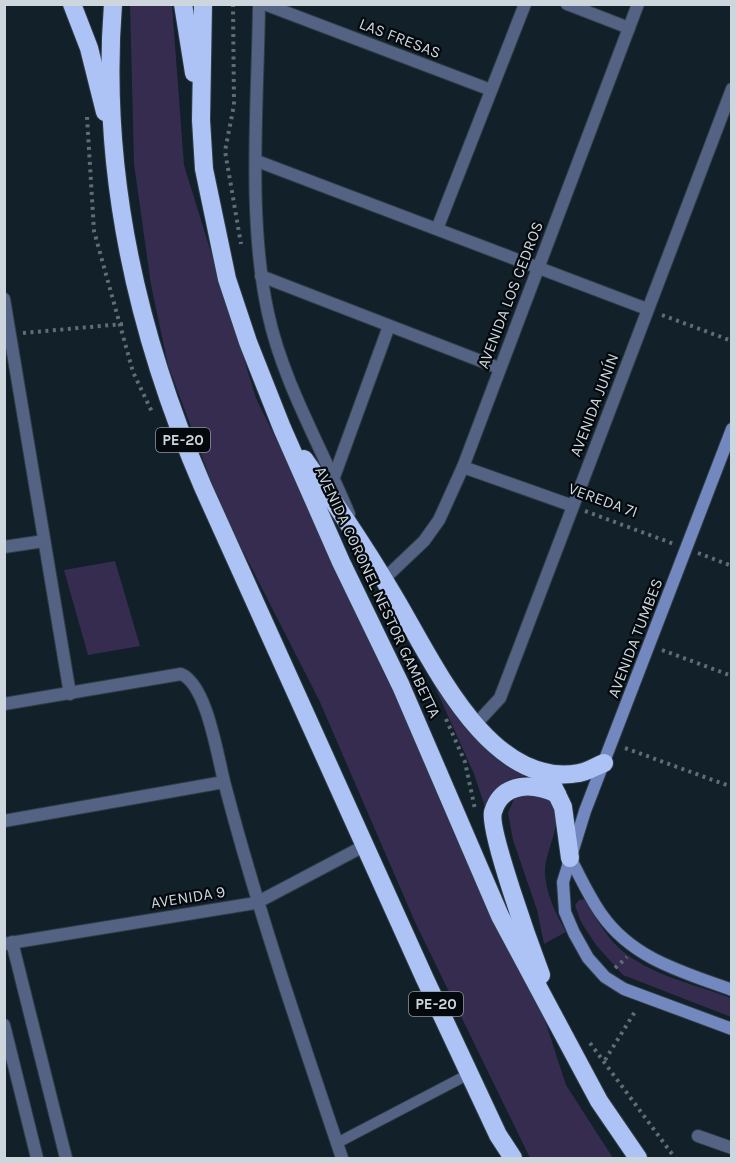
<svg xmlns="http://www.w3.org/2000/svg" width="736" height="1163" viewBox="0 0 736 1163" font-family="Karla,sans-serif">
<rect width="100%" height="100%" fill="#112029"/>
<g fill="#352c4f">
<path d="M130,5H172L184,165L256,398L348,587L541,1008L566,1085L613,1158H530L415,922L319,700L222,510L168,365L151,285L134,164Z"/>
<path d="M115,561L140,646L88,655L64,570Z"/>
<path d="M427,669L529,775L508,780L486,810L474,774Z"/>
<path d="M528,793C580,797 546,842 545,871C545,892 556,914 566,932L544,944L537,910L513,840L508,813L514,799Z"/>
<path d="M584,899C593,914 602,929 613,942C641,973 694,984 731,998V1017L623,975L596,945L581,922L575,905L579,900Z"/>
</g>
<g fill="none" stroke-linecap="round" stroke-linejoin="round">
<defs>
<path id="lane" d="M337,1143L469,1074"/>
<g id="street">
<path d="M259,4C258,102 247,217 268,313C283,383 322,448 349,514"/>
<path d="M264,4L491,90"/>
<path d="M567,4L629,28"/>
<path d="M257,161L647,309"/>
<path d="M437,229L525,4"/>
<path d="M261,276L499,368"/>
<path d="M4,299L70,694"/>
<path d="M463,467L573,506"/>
<path d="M334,477L389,326"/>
<path d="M4,547L44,541"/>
<path d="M384,579L424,541L439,520L463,467L638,4"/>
<path d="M4,704L181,674C208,685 218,761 226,789C259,914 301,1036 342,1158"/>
<path d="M475,725L500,698L732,89"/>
<path d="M4,821L224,782"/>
<path d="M12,942L66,1158"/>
<path d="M4,944L256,903L364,846"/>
<path d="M4,1025L37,1158"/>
<path d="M698,1136L732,1148"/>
</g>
<g id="secondary">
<path d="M732,429L585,811L563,882L565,912L574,933L588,958L605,977L624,989L732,1029"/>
<path d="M570,858C580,876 589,897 602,915C633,959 683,972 732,990"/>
</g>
<g id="highway">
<path d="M72,4L89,48L105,112"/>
<path d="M113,4C100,171 137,334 203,487L425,979L498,1135L513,1158"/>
<path d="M183,4L194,73"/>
<path d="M203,4L201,120L204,169L227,279L248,342L282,428L341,562L401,686L500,916L599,1101L638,1158"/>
<path d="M304,459C335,503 365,547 392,593C430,655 487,790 579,773C587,772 596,766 604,763"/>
<path d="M552,784L563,807L570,858"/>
<path d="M541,975C532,951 488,830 493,812C502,781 534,783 557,794"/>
</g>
</defs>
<use href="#lane" stroke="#2f3d46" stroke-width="12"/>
<use href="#street" stroke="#2f3d46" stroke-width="14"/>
<use href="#secondary" stroke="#2f3d46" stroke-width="14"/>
<use href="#highway" stroke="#2f3d46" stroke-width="20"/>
<g stroke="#606d74" stroke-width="4" stroke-dasharray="3 4.5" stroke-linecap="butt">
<path d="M233,4L234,105L225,151L241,244"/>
<path d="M87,117L94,231L133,372L153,414"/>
<path d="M662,315L732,341"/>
<path d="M23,333L123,324"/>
<path d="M585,511L674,544"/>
<path d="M698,553L732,566"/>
<path d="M662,650L732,676"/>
<path d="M446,719L465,762L475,809"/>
<path d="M625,748L732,787"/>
<path d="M615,968L627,957"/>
<path d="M590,1043L675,1158"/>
<path d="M605,1060L636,1010"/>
</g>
<use href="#lane" stroke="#546283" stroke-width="10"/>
<use href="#street" stroke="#546283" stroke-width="12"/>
<use href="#secondary" stroke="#7288be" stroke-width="12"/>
<use href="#highway" stroke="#aec3f5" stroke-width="18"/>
</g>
<g text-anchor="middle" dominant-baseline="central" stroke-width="4.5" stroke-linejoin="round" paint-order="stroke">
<g fill="#04090d" stroke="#90989e" stroke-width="1.5">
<rect x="156" y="428" width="54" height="24" rx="4.5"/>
<rect x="409" y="992" width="54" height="24" rx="4.5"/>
</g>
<g font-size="15" font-weight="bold" fill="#ccd6dc">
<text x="183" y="440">PE-20</text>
<text x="436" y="1004">PE-20</text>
</g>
<g font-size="16" fill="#ccd6dc" stroke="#04090d">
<text transform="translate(400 38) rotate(21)">LAS FRESAS</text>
<text transform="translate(510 295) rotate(-69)">AVENIDA LOS CEDROS</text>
<text transform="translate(594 405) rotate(-69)">AVENIDA JUNÍN</text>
<text transform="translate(603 500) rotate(20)">VEREDA 7I</text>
<text transform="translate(378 592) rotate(65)">AVENIDA CORONEL NESTOR GAMBETTA</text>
<text transform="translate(635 638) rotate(-69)">AVENIDA TUMBES</text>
<text transform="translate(188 897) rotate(-9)">AVENIDA 9</text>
</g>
</g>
<rect width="736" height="1163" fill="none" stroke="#ccd6dc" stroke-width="12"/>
</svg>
